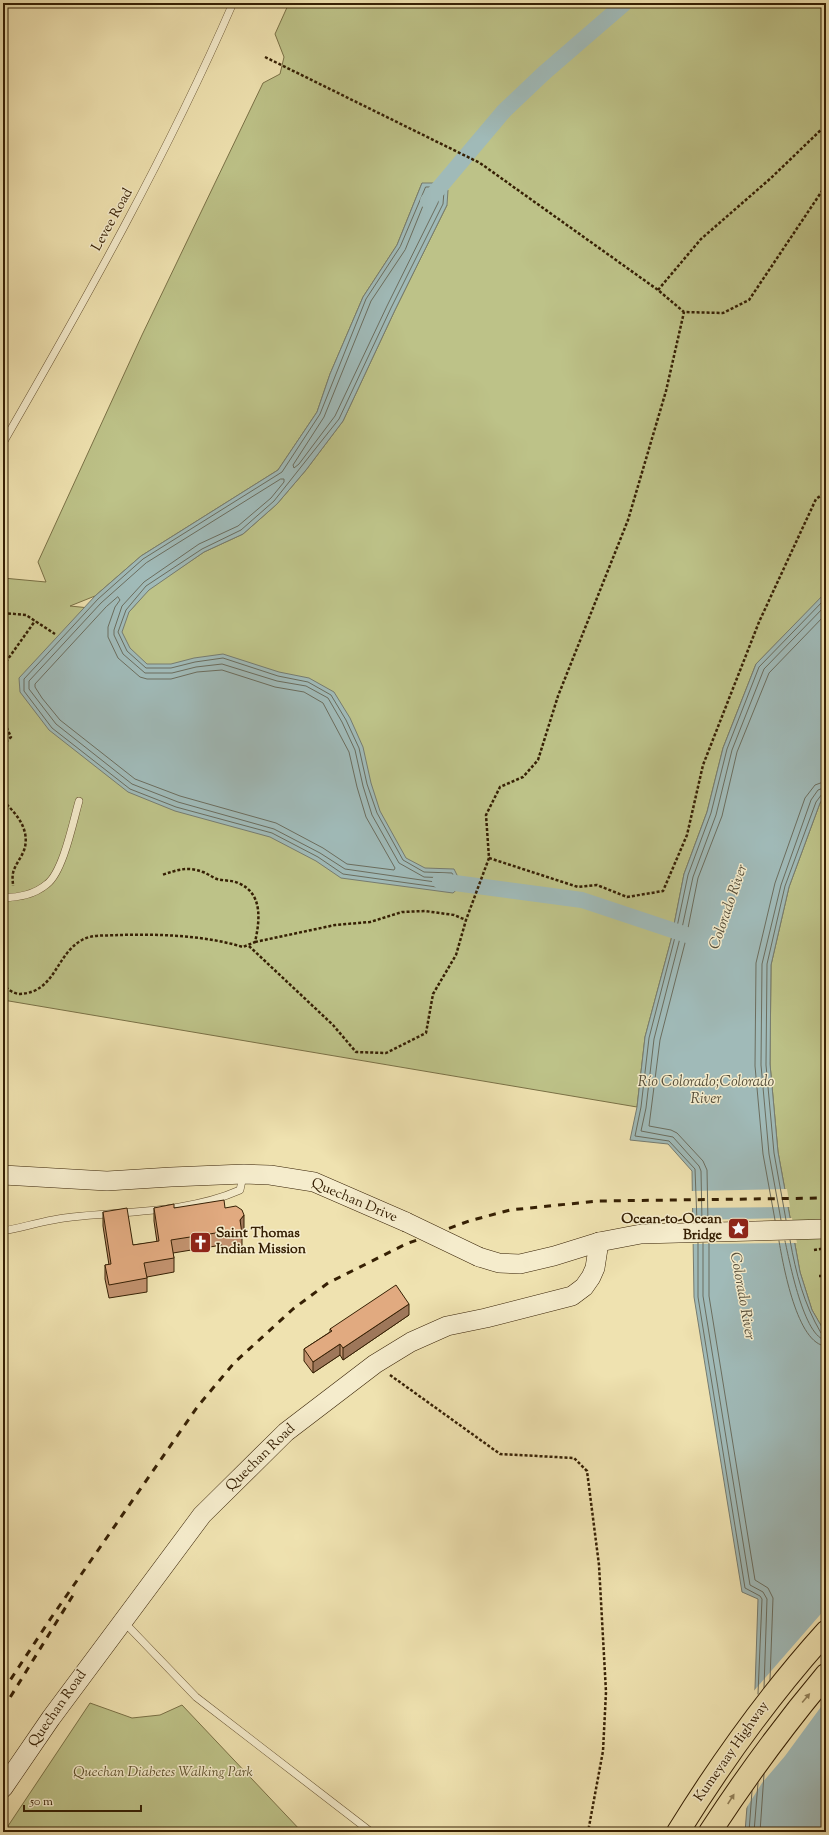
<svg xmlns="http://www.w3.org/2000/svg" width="829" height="1835" viewBox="0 0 829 1835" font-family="'Sorts Mill Goudy',serif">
<rect width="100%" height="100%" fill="#efe2b0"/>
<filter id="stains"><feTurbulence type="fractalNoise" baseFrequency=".005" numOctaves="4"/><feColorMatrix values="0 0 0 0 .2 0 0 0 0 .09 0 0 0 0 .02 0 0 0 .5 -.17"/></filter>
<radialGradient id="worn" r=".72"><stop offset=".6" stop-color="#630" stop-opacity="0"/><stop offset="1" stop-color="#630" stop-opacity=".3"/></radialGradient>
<g fill="#bdc288" stroke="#7a7146" fill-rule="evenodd">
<path d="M289,3H826V593L756,664L723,748L707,812L684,874L671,940L645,1037L637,1107L3,1000V578L46,582L38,562L142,335L263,83L280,74L284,57L275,34ZM422,183L447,205L395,310L343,421L306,470L277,504L243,534L204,552L149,589L129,612L70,606L95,596L141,556L278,470L317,412L330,374L363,297L397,245Z"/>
<path d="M826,794V1334L812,1310L800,1272L778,1152L770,1064L771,965L789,887L820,803Z"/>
<path d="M90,1703L132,1718L160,1715L182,1705L302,1832H4Z"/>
</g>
<g fill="#a0bab8" stroke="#767c70">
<path d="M422,183H440L448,190L447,205L395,310L343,421L306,470L277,504L243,534L204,552L149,590L129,612L122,632L130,648L147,664H171L194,658L223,654L279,672L309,678L334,692L350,718L363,747L371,783L380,811L406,858L425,868L454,869L462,885L453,893L341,878L316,861L270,837L175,811L128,792L49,730L20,692L19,678L95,596L141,556L278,470L317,412L330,374L363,297L397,245Z"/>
<path d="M826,592V794L820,803L789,887L771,965L770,1064L778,1152L800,1272L812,1310L826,1334V1832H745L754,1718L758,1599L742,1592L694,1297L692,1171L668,1144L630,1140L637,1107L645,1037L671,940L684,874L707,812L723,748L756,664Z"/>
</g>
<g fill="#efe2b0">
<path d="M787,1189L790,1207L691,1208V1191Z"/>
<path d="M792,1218L797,1243L692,1244L691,1220Z"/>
<path d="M826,1608V1700L785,1756L762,1783L745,1810L752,1693Z"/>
</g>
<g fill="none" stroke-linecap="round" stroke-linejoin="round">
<g stroke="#6b6d5e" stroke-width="1">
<path d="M426,187H438L444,191L443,204L391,308L339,419L274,501L241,530L202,549L146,586L126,610L118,632L127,651L146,668H171L195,662L223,658L278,676L308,682L331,695L346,720L359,748L367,784L377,813L403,860L424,872L452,873L457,883L451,889L343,874L318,857L272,833L176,807L130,789L52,728L24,691V679L98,599L143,559L282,472L320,414L366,299L400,247Z"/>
<path d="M429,192L439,194L438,203L387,306L335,416L299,464L294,468L293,465L324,417L371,301L405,250Z"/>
<path d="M281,479H284V482L271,498L238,526L199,544L144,582L122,606L114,630V635L123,654L145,673H172L196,667L222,664L277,681L306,686L328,698L342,722L355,750L363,786L372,815L399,863L424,877L448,878L450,881L449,884L345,869L320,853L274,829L178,802L132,784L56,724L29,689V681L101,603L146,563Z"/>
<path d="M118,597L120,600L115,607L108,627V637L118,658L140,677L147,679H171L197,672L222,670L275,687L304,692L323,703L349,752L357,787L366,817L395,868L394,870L347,864L323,848L276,823L180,796L135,779L60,720L42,698L35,687V684L106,607Z"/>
<path d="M775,1220L763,1154L755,1066L756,963L775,883L805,798L815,785L826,781"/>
<path d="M781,1220L769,1154L761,1065L762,964L781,885L811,800L818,790L826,787"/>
<path d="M786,1220L774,1153L766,1065L767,964L785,886L816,802L822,794L826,792"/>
<path d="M697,1222L695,1169L669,1141L635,1136L641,1107L649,1038L674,941L688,875L711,813L727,749L759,667L826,598"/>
<path d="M702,1222L701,1171L699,1166L673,1137L641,1131L646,1108L654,1039L679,942L693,877L716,815L732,750L764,669L826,605"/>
<path d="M708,1222L707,1170L703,1161L677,1133L671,1130L649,1126L660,1040L685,943L698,878L722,816L737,752L769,673L826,614"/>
<path d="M790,1240C796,1274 804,1304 821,1333L826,1335"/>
<path d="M779,1241C783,1264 797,1345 826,1346"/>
<path d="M785,1241C789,1259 804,1339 826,1340"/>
<path d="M698,1243V1297L745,1588L760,1596L762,1599L758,1694"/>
<path d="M703,1243V1296L750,1585L763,1592L767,1599L764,1688"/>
<path d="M709,1243V1296L755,1580L768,1588L773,1598L770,1680"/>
<path d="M749,1832L752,1791"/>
<path d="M754,1832L758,1783"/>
<path d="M760,1832L764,1774"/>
</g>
<g stroke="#a0bab8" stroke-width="16">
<path d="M428,201L504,111L544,73L625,3"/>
<path d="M440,881L582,900L693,937"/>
</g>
<defs>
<g id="lane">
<path d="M3,443C86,299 167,155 233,3"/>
<path d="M3,898C19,897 34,895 47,884C63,872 73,822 79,801"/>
<path d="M3,1231C25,1227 49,1219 72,1217C127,1211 188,1213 240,1190L243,1176"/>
<path d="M123,1621L196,1697L371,1832"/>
</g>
<g id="secondary">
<path d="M3,1175L107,1181L171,1177L244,1174L270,1175L314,1182L406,1222"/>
<path d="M479,1257L499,1263L520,1264L554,1256L599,1242L641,1234L826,1229"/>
<path d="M3,1788L51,1718L202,1515L286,1432L375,1364L411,1342L447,1326L486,1318L572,1296L584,1287L591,1277L595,1268L599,1242"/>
</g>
<g id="highway">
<path d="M678,1832C722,1761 770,1694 826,1632"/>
<path d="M710,1832C746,1777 784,1725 826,1675"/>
</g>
</defs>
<use href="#lane" stroke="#64502f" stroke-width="8"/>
<use href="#secondary" stroke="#362004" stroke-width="20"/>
<use href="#highway" stroke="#362004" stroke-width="24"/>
<g stroke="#362004" stroke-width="2.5" stroke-dasharray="3 2" stroke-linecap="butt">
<path d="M265,57L480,163L658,290L684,312L723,313L749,300L826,185"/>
<path d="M658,290L701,239L771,178L826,125"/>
<path d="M3,613L26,615L55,634"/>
<path d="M3,666L35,621"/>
<path d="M3,713L4,722L11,737L3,745"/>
<path d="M3,801C16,813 29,828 25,847C23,856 15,864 13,873C12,877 13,882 13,886"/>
<path d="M489,858L578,887L597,885L627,897L663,891L687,835L703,765L759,622L816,499L826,492"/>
<path d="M255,942L335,925L370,922L402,912L425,911L454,915L466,920"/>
<path d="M249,946L333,1025L356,1052L386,1053L426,1033L433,994L456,955L466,920L489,858L486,815L500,787L523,777L538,760L558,696L628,520L666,391L684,312"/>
<path d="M3,983C6,989 14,994 20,994C56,992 55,955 82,940C92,934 107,936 118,935C160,934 203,935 243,947L255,942C260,920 263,893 238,883C232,880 224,881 217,879C212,877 208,874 203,872C187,866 177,870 162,875"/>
<path d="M814,1250L826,1248"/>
<path d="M819,1276H826"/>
<path d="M390,1375L500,1454L574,1458L587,1471L599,1565L606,1692L603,1751L588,1832"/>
</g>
<use href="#lane" stroke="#f5eccc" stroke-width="7"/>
<use href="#secondary" stroke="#f5eccc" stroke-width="19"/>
<use href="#highway" stroke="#efe2b0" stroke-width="22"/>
<g stroke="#362004" stroke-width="3" stroke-dasharray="7 7" stroke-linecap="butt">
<path d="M3,1691L51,1618L198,1406L234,1363L293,1309L328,1283L406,1244L469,1221L510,1210L598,1201L826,1198"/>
<path d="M3,1709L75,1592"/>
</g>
<defs>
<path id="secondary-bridge" d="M406,1222L479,1257"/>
</defs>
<use href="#secondary-bridge" stroke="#362004" stroke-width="20" stroke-linecap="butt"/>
<use href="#secondary-bridge" stroke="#f5eccc" stroke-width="19"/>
</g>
<g fill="#c2926e" stroke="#362004">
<path d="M154,1208H225L244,1229L242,1231V1247L223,1250L222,1245L173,1253L174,1258V1272L147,1277V1292L109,1298L105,1279V1265H109L103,1226V1212L133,1245L157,1242L154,1221Z"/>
<path d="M409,1315L343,1360L340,1355L313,1373L304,1361V1349L330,1332V1329Z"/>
</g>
<g fill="#9e775a" stroke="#362004">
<path d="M244,1215V1229L240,1233V1220Z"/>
<path d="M409,1304V1315L343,1360V1348Z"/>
<path d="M340,1344V1355L313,1373V1362Z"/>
</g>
<g fill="#e1aa80" stroke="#362004">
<path d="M224,1200L225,1208L236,1206L242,1210L244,1215L240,1220L242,1234L223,1237L222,1232L171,1240L174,1258L144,1263L147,1278L109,1285L105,1265L111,1264L103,1212L127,1208L133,1245L159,1241L154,1208L174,1204V1208Z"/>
<path d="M396,1285L409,1304L343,1348L340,1344L313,1362L304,1349L332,1331L330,1329Z"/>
</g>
<defs><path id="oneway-solid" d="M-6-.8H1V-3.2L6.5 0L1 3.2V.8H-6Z"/></defs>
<g fill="#92815a">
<use href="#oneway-solid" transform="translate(806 1698) rotate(-50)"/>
<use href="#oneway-solid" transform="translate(731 1799) rotate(-57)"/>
</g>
<defs>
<symbol id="sight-square" viewBox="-11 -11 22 22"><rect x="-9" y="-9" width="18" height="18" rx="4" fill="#8f2418" stroke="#f5eccc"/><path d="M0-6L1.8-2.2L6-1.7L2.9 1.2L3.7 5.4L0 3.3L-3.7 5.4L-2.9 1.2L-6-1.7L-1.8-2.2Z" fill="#fff"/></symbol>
<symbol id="church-square" viewBox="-11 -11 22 22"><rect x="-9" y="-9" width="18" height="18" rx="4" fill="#8f2418" stroke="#f5eccc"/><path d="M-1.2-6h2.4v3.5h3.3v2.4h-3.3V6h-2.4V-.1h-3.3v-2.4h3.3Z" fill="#fff"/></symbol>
</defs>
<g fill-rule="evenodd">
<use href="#sight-square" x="726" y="1216" width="25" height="25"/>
<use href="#church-square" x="188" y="1230" width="25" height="25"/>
</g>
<g text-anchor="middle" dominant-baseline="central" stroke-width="3" stroke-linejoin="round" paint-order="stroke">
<g font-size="14" fill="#362004" stroke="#f5eccc">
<text transform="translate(113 220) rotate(-61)">Levee Road</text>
<text transform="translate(354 1201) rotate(23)">Quechan Drive</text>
<text transform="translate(261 1458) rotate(-44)">Quechan Road</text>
<text transform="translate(58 1709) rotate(-55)">Quechan Road</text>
<text transform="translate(732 1752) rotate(-55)">Kumeyaay Highway</text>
</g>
<g font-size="14" font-weight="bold" fill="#362004" stroke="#f5eccc" text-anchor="end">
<text x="722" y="1220">Ocean-to-Ocean<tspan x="722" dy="16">Bridge</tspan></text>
<text x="216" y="1234" text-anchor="start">Saint Thomas<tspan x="216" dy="16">Indian Mission</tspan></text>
</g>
<g font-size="14" font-style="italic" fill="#5e512c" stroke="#f5eccc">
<text x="163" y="1773">Quechan Diabetes Walking Park</text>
</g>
<g font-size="15" font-style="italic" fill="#564e3a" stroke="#f5eccc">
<text transform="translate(729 907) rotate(-71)">Colorado River</text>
<text x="706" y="1082">Río Colorado;Colorado<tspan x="706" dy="17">River</tspan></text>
<text transform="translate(742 1296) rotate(80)">Colorado River</text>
</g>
</g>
<rect width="829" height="1835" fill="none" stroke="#efe2b0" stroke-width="16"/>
<rect x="4" y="4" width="821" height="1827" fill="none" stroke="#362004" stroke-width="2"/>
<rect x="8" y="8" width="813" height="1819" fill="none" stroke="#362004"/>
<path d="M24 1805v6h117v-6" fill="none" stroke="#362004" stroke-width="2"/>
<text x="30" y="1805" font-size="12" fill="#362004" stroke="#f5eccc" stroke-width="3" paint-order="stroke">50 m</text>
<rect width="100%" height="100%" filter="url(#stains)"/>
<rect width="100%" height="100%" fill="url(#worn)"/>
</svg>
